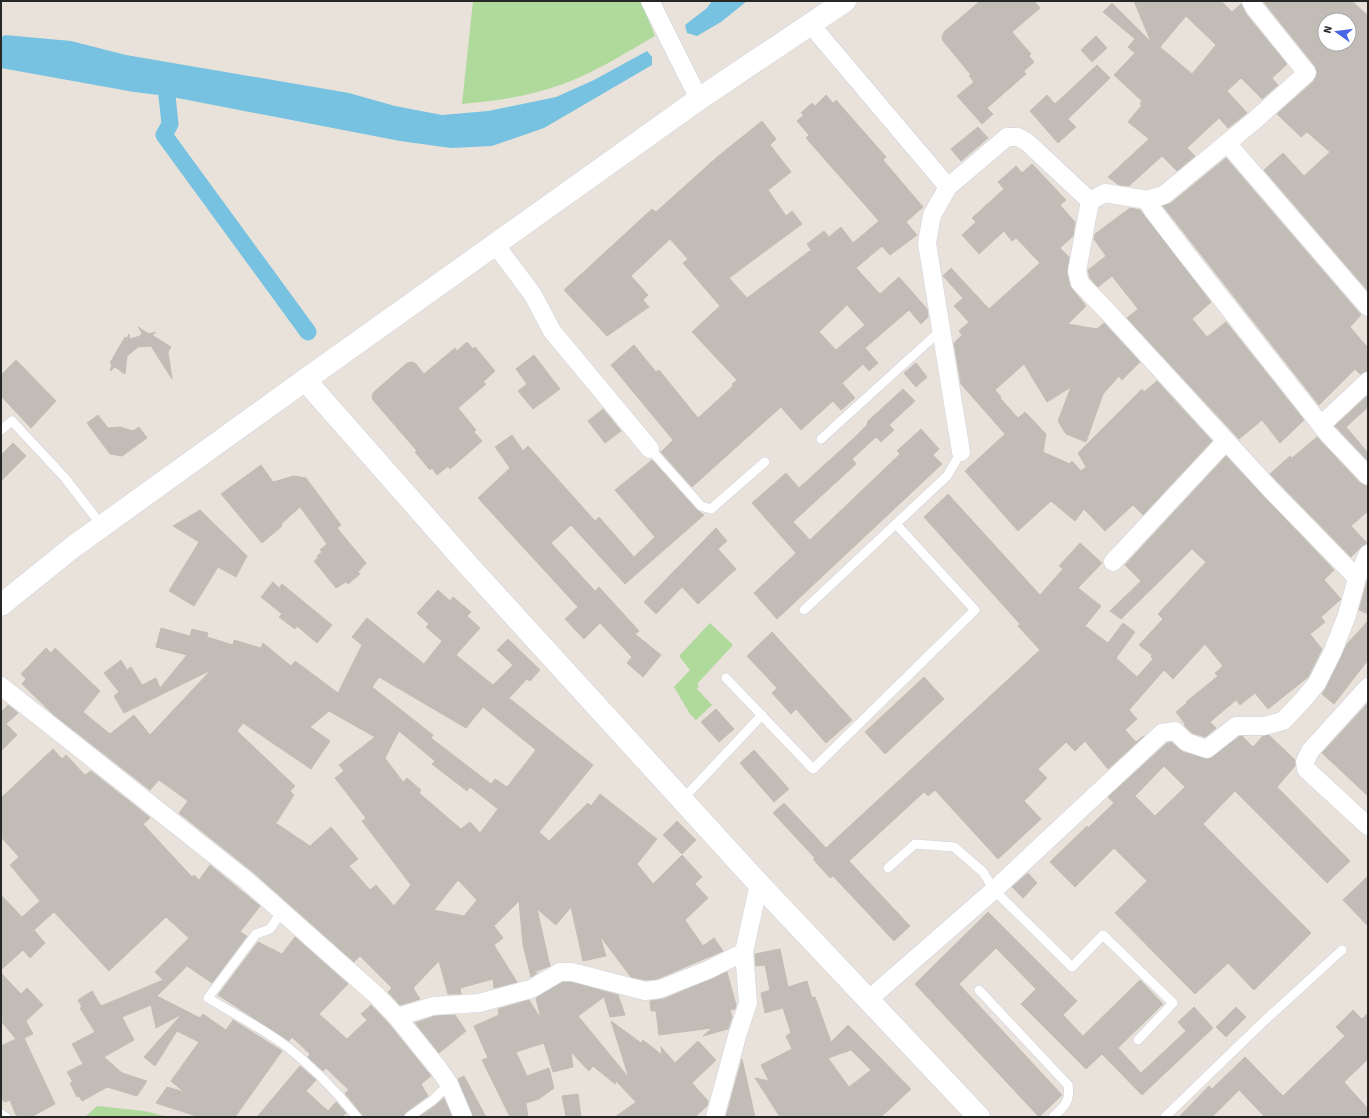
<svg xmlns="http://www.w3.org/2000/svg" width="1369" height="1118" viewBox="0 0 1369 1118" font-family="'Source Sans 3',sans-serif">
<rect width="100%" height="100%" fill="#e8e2da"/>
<g fill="#b0da9c">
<path d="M473,1H641L655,36C625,53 596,72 563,84C531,96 497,101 462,104Z"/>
<path d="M710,623L733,645L697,684L699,686L697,689L712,705L696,720L690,714L674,687L690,670L679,656Z"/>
<path d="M97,1106L144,1111L169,1117H85Z"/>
</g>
<g fill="#77c2e0">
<path d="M712,1H747L721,22L697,36L687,33L685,25L707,8Z"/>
<path d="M5,35L71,41L126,55L349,93L395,106L442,115L488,111L556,97L594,80L647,51L652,57V65L544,128L492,146L451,148L400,141L167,96L134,92L1,68V37Z"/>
</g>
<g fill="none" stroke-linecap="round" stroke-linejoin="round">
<path stroke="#77c2e0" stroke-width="17" d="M167,73V96L170,124L164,135L308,332"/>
</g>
<g fill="#c1bcb6" stroke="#c3beb4" fill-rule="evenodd">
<path d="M980,1H1034L1040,8L1012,32L1031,54L1029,56L1034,62L1024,71L1026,74L987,108L993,114L982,124L957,96L974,82L969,76L971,75L943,41L942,37L944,32Z"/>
<path d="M1134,1H1221L1232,12L1241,4L1246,14L1287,64L1272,78L1278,85L1262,99L1241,78L1227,91L1247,113L1228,128L1219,118L1187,148L1195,156L1177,171L1162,156L1129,186L1119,185L1108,177L1149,139L1128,122L1142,105L1140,104L1142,101L1114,75L1135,53L1128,47L1135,39L1103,12L1112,3L1151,42ZM1186,16L1216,45L1192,74L1160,47Z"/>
<path d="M1263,1H1352L1368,16V291L1264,170L1283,153L1304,176L1330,152L1307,132L1301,137L1277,114L1314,81L1317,72L1315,66ZM1325,20H1349V44H1325Z"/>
<path d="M1096,36L1107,48L1092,62L1081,50Z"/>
<path d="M1097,65L1110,78L1068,119L1076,127L1058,143L1030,111L1047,95L1055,104Z"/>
<path d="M826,95L833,103L836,100L886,157L883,160L923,207L906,222L917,235L890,255L882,246L856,268L880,294L899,277L927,309L928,317L921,324L909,310L865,348L878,363L869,371L863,364L842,383L855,398L841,410L833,401L801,430L781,407L692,487L661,452L673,440L611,365L634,345L656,372L659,370L698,418L733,386L732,384L737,380L692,332L720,306L683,263L688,259L670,239L631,276L648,295L643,300L649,307L607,336L564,290L652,209L656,212L716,158L762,121L776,139L770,145L791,172L768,190L786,216L792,211L802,224L729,278L747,298L811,250L807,244L824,231L829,237L841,227L853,243L879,221L806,138L809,135L797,121L804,115L801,113L812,103L815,106ZM847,305L865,325L836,350L819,332Z"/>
<path d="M978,127L988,138L961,161L951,149Z"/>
<path d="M1226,158L1361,315L1350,327L1368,348V371L1360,374L1355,369L1319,405L1163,206L1171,203Z"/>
<path d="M1032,164L1066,200L1060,205L1075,222L1073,236L1060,248L1069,257L1067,273L1070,286L1086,306L1068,324L1097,329L1104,323L1140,362L1122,380L1119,376L1103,394L1086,442L1066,434L1058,421L1071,387L1047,402L1024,364L995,390L1001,397L1000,398L1018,418L1025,412L1046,434L1043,452L1070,464L1072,461L1081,471L1086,467L1078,453L1142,389L1144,392L1157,381L1212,441L1143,515L1133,505L1105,531L1084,509L1075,521L1051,501L1018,531L965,471L1005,434L961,384L954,343L962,335L959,331L969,322L954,306L963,298L943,276L951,268L989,309L1040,263L1016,238L1012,241L1004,231L979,254L962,235L976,222L972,218L1004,189L998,182L1016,166L1022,173Z"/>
<path d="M1130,208L1140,210L1211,302L1192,319L1207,337L1226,322L1304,420L1280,443L1262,420L1239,439L1127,318L1138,309L1112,276L1098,287L1090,278L1088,270L1106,256L1094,239L1095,234Z"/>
<path d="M138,327L149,334L156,332L152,335L171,347L168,352L172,379L151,346L138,347L127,356L125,374L115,367L110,371L112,365L110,363L125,337L127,338L129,334L130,339L140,336L142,333Z"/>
<path d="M467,342L473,349L475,347L495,371L483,382L486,384L458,408L476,430L474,432L482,441L450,469L448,466L437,475L432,468L430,470L415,452L417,451L373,400L372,396L374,392L407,363L412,362L416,364L424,374L455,348L457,351Z"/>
<path d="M534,355L560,389L533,409L518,391L527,384L516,369Z"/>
<path d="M16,360L56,401L31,428L1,396V375Z"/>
<path d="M916,363L927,377L916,387L904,373Z"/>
<path d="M903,389L915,401L889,425L894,430L881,442L876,437L852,459L856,464L793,522L810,540L900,454L897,451L921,429L939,449L933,455L942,464L777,619L754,593L796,553L752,503L786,473L799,488L854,438L867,425L868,421Z"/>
<path d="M1368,395V407L1346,427L1368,453V461L1335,426Z"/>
<path d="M603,409L621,431L605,443L588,421Z"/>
<path d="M98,415L108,428L120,427L133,431L139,427L147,438L122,456L110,454L87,423Z"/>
<path d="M512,435L523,451L528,446L595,521L599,517L634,557L655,537L615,490L652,460L697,510L704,515L625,584L571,525L551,543L595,591L599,587L639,631L635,634L661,655L643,677L627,663L632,657L600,623L584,639L565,619L578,607L478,498L510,468L495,447Z"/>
<path d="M1317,437L1360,483L1368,486V511L1351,526L1367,543L1362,546L1351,557L1270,474L1290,456L1292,458Z"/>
<path d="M13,443L26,456L1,481V455Z"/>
<path d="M1226,456L1334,570L1324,580L1341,599L1321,617L1325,622L1310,634L1322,649L1308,677L1268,709L1255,693L1240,705L1236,700L1210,722L1216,728L1205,737L1192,733L1184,725L1185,724L1176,712L1187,703L1186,702L1218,676L1215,673L1223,666L1205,644L1173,679L1164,670L1129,710L1137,719L1125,730L1136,742L1144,736L1108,769L1085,741L1075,751L1066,742L1038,769L1047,778L1024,801L1041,819L998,859L935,790L928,796L924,792L849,861L910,926L894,941L833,876L830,878L813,859L815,858L773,813L784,803L826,848L1040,650L1018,626L1020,624L924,517L948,494L1040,595L1063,569L1059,566L1080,543L1102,563L1078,588L1101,606L1085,626L1108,643L1123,623L1135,632L1116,658L1137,677L1153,659L1151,657L1152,655L1139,645L1163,619L1158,614L1206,562L1192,549L1121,619L1110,611L1141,581L1125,565Z"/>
<path d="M261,465L273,482L294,476L306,478L341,525L337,528L366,563L358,572L360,574L348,584L346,582L336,588L314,561L318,558L317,556L322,552L320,550L327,544L300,507L281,524L282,526L262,543L221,494Z"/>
<path d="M200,510L247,556L236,577L218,567L194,606L169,591L199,542L173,526Z"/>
<path d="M716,528L727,541L718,549L736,569L698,604L682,587L656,614L644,602Z"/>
<path d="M1368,579V614L1359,610Z"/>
<path d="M273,582L279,588L282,584L332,625L317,643L297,626L295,629L279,617L282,614L261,597Z"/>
<path d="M438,590L450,601L453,597L471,612L467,616L480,628L456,655L493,685L513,665L497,650L508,639L540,670L530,681L527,679L509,698L593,765L539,832L549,841L588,803L591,806L600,794L657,839L637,864L653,884L682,855L702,877L695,884L708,898L685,920L703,946L714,938L723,951L657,979L646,980L631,977L600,936L606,956L583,961L571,907L556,925L537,909L550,966L534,972L537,973L531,977L523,945L519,901L494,926L503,938L494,945L517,982L494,988L493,979L460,988L461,994H448L439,961L413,988L420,999L400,1005L388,992L392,988L360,956L354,962L253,872L179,813L188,801L159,780L150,790L54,715L22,684L26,679L21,674L46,648L51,653L55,648L100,691L83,712L110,734L134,715L150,735L211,670L124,713L114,696L119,692L104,673L121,660L127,670L131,667L142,685L156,678L160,688L187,655L156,647L161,628L190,636L192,629L208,633L207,637L233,645L234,640L261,648L263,643L291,666L295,661L338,693L362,645L352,637L367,618L424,664L442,641L426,627L429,624L417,613ZM379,677L466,728L483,707L536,750L507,787L495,779L491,784L431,738L433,735L372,687ZM329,711L375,737L339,765L344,771L335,778L366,818L362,821L411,885L394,906L376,885L370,890L349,866L358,859L331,827L310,846L277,824L273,828L294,795L290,791L295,786L237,731L243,723L311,769L330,741L310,727ZM399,731L435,761L432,764L467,791L470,787L498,809L480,833L470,822L461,829L419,793L421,790L407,778L403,782L385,758ZM458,880L477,900L464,916L434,910Z"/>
<path d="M1368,621V660L1334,704L1322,694L1326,688L1347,644Z"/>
<path d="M772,632L852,720L826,743L796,709L791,714L772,693L777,688L747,656Z"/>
<path d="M924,677L944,699L885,754L865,732Z"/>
<path d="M1368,703V796L1322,753Z"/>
<path d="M8,705L18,713L6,724L17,735L1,751V712Z"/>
<path d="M716,709L734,729L719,742L701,722Z"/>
<path d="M1269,735L1295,760V766L1277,787L1350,861L1327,883L1235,791L1203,824L1311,933L1254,990L1228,963L1195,994L1115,913L1147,881L1114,848L1075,887L1050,862L1087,826L1088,828L1114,803L1108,797L1167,743L1171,742L1183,752L1208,759L1240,736H1242L1253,747L1263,736ZM1164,766L1185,787L1155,816L1135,796Z"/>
<path d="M53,749L62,759L66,755L85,775L91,771L148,816L150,818L143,824L192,877L194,875L199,880L210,865L260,906L240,932L247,936L212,983L187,966L157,996L200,1018L203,1014L226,1030L233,1020L282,1051L235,1117H199L156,1103L167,1087L184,1092L171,1081L199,1042L177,1031L155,1066L144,1057L182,1014L156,1028L151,1005L122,1017L134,1040L104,1057L122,1073L147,1081L137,1096L107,1087L82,1101L79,1096L77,1097L70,1083L73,1082L67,1072L83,1064L72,1044L95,1032L80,1008L82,1007L78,1000L92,991L101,1006L163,980L155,972L189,938L166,917L109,971L54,912L34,930L45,943L30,958L23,950L1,970V895L22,917L40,901L10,865L19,857L1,837V798Z"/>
<path d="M754,750L789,789L774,802L740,763Z"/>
<path d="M677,821L696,840L682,854L663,835Z"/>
<path d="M1028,873L1037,883L1023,898L1012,887Z"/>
<path d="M1368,876V926L1343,900Z"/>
<path d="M988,912L1077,1001L1063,1015L1083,1036L1140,980L1163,1004L1118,1048L1141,1073L1186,1031L1178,1022L1194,1007L1213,1028L1142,1095L1102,1054L1086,1069L1021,1004L1036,989L996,948L959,984L1062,1095L1039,1117L915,984Z"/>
<path d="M295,937L348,984L319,1014L347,1039L367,1020L361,1014L371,1005L389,1024L431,1076L421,1084L428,1096L406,1112L403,1117H364L345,1093L349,1090L326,1068L323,1071L308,1057L310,1054L292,1037L289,1041L218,995L258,942L282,954Z"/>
<path d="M780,949L788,987L807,981L812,998L815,997L831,1042L848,1025L911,1089L881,1117H780L755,1078L769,1081L761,1065L792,1049L786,1036L791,1033L783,1008L765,1013L761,993L770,990L765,965L756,966L755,954ZM851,1050L871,1070L849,1087L828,1058Z"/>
<path d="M727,972L736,1005L735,1009L730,1010L732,1017L728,1029L703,1036L712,1028L659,1035L656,1011H651L650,1001L664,999Z"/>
<path d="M1,973L21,994L27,988L43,1005L26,1021L33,1034L24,1038L55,1104L31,1117L16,1115L10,1100L4,1102L1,1096V1046L16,1039L1,1021Z"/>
<path d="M563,982H571L618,995L625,1015L610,1017L604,997L578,1016L629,1078L611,1021L641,1043L643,1040L662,1055L661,1047L675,1063L698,1041L716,1060L692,1083L708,1101L707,1106L695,1117H615L636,1102L616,1081L615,1084L593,1066L589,1071L571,1052L573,1067L553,1072L544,1043L516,1052L527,1076L549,1068L554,1088L539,1099L526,1103L528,1117H510L482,1060L488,1058L474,1026L499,1015L498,1009L529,1000L541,1019L536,998Z"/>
<path d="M1236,1007L1246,1017L1226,1037L1216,1027Z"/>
<path d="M1353,1010L1362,1019L1368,1013V1059L1344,1082L1368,1109V1117H1265L1239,1090L1212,1117H1179L1209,1086L1212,1089L1245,1057L1283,1096L1345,1036L1336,1027Z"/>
<path d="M455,1015L466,1031L439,1053L415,1023L435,1016Z"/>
<path d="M742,1059L755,1117H726Z"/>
<path d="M300,1066L316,1080L306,1091L328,1111L336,1102L346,1113L342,1117H257Z"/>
<path d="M464,1076L486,1117H473L458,1079Z"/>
<path d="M578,1094L581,1117H566L562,1096Z"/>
<path d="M444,1098L452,1117H419L436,1105Z"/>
</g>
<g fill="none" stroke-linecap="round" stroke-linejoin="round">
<defs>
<g id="service">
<path d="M1,430L12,421L65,478L102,526"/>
<path d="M821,439L940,331"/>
<path d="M650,449L701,506L711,509L765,462"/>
<path d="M804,610L947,476L961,452"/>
<path d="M726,678L813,769L975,610L896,524"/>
<path d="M682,800L762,715"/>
<path d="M888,868L915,844L954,847L983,872L994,890L1072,967L1103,935L1173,1003L1138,1040"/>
<path d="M282,911L270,929L256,934L208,998C234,1014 262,1028 286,1046C313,1067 336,1091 357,1117"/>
<path d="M979,990L1068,1085C1071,1101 1064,1107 1053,1117"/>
<path d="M1,1114L6,1117"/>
<path d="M409,1117L433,1100L449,1084"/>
<path d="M1165,1117L1261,1024L1342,950"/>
</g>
<g id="minor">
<path d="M650,1L699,99"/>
<path d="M811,25L948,187"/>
<path d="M1227,143L1368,307"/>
<path d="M1147,200L1152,209L1184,251L1328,434L1368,476"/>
<path d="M1090,201L1105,193L1147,200L1164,195L1255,120L1307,73L1254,7L1251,1"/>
<path d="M495,244L533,295L552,331L650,449"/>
<path d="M1321,425L1368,381"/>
<path d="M961,452L927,243L932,215L948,187L1007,137H1018L1027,142L1090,201L1077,271L1080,283L1108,312L1272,491L1357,578"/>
<path d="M1113,562L1226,441"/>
<path d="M1,686L246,880L376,995L397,1017L438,1068L449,1084L463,1117"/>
<path d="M1368,687L1310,751L1305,762L1306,769L1368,826"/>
<path d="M868,1000L994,890L1162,733L1175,731L1186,742L1207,749L1236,726H1264L1283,721L1302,701L1317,683L1333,651L1347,615L1357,578L1368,554"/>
<path d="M397,1017L433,1006L479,1003L531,989L560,972H572L645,991L660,989L708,970L744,952"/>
<path d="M715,1117L737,1036L748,1003L744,952L759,884"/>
</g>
<path id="tertiary" d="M305,380L468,565L759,884L979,1117"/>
<path id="secondary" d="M1,605L73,547L305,380L699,99L845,1"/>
</defs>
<use href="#service" stroke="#d0d2df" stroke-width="10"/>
<use href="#minor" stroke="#d0d2df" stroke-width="19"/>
<use href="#tertiary" stroke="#d0d2df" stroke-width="23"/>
<use href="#secondary" stroke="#d0d2df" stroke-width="23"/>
<use href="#service" stroke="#fff" stroke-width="9"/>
<use href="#minor" stroke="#fff" stroke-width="18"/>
<use href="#tertiary" stroke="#fff" stroke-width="22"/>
<use href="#secondary" stroke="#fff" stroke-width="22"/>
</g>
<rect width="1369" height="1118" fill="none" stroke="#272727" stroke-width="4"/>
<g transform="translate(1337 32) rotate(284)"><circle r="19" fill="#ffffff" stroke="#a9a9a9"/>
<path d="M0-3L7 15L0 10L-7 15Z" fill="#4a64e6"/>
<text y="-6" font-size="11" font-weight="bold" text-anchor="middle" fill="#272727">N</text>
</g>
</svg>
